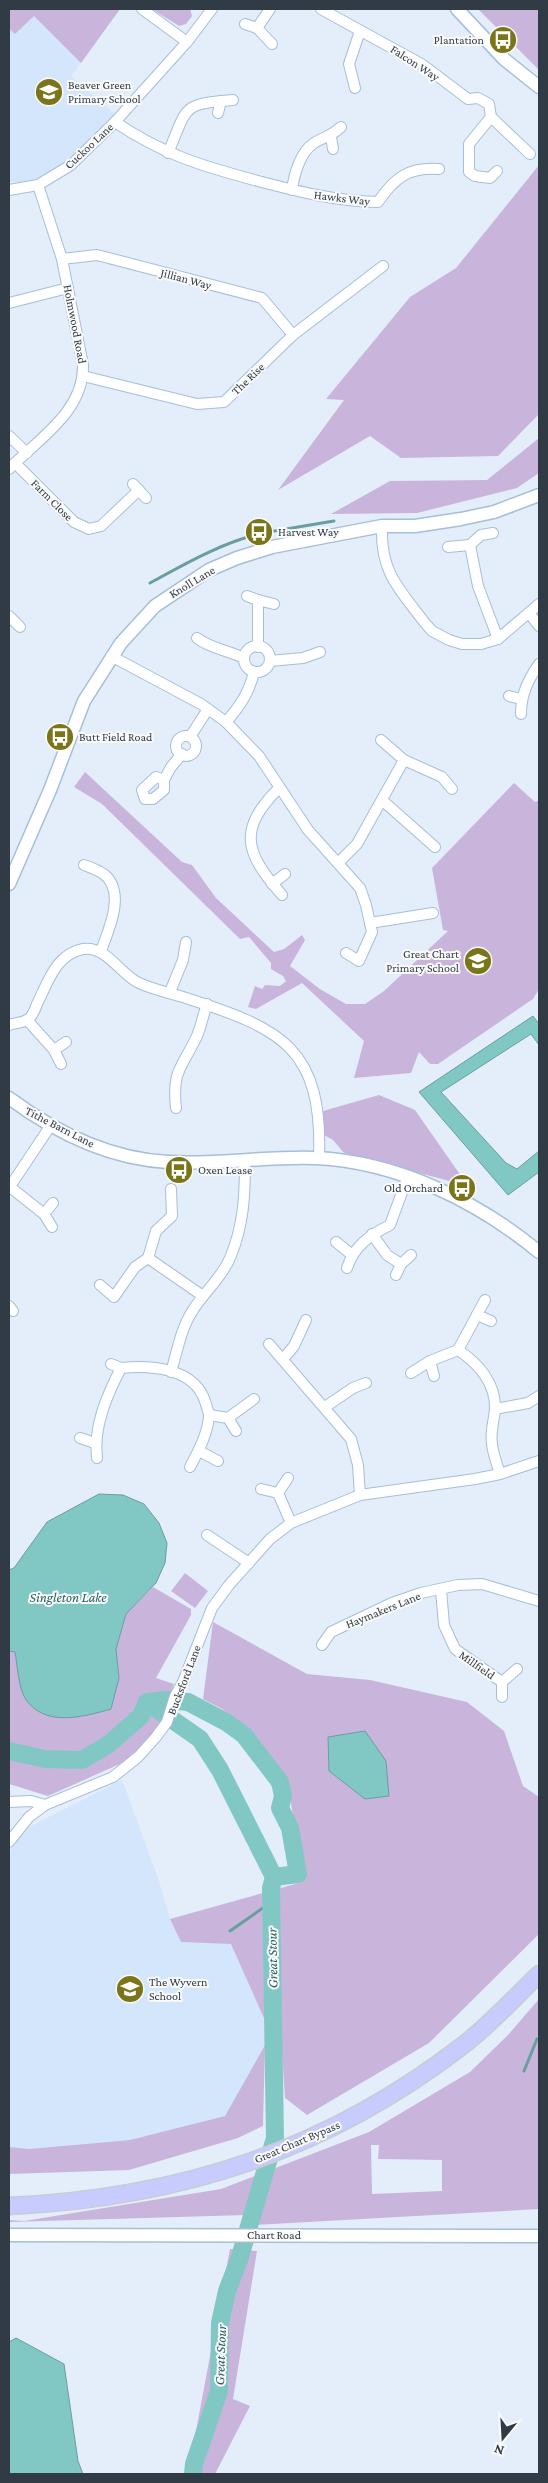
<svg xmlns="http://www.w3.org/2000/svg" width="548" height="2483" viewBox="0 0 548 2483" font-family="'Crimson Pro',serif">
<rect width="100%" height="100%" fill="#e4eefa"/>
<g fill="#d3e6fb">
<path d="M9,9H120L71,76L115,114L93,139L63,165L29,182H9Z"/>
<path d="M122,1780L159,1881L170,1919L181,1942L231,1943L271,2034L225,2116L130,2140L29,2149L9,2147V1852L27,1828Z"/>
</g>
<g fill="#c9b5dc" fill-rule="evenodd">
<path d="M9,9H120L81,63L34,16L15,34L9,28Z"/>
<path d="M152,9H190L192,16L186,24L179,26Z"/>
<path d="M478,9H539V70Z"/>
<path d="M539,165V414L498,456L401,458L370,436L278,490L344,400L326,399L410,297L456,268Z"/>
<path d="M539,438V473L517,488L417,513L331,514L390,481L487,480Z"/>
<path d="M85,772L182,862L192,865L216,898L274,952L284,949L302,935L305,940L290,966L320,989L346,1004H365L384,991L448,931L443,930L432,868L514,783L535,802L539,800V989L533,999L438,1064H430L419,1052L411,1073L354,1078L364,1041L302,983L256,1009L248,1007L255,986L262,989L265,985L280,986L286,981L283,976L271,969V963L249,937L240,939L102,804L74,787Z"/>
<path d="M379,1095L415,1110L468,1186L344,1153L333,1140L324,1135L323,1111Z"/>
<path d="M185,1573L208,1591L195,1608L171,1591Z"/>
<path d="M153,1587L191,1609V1615L156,1678L174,1684L157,1732L122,1763L48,1796L9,1784V1651L119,1678L116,1649L126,1614Z"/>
<path d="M213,1622L307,1674L370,1680L467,1702L504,1731L523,1786L539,1797V1934L429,2043L307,2115L285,2098L281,2036L271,2034L231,1944L181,1942L170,1919L302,1882L290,1796L285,1777L274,1766L249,1728L222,1709L203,1699Z"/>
<path d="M539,1999V2209L255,2225L246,2215L9,2222V2220L24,2221L221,2189L369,2132L470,2072L508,2035ZM371,2145H379L378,2159L442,2160V2191L372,2194Z"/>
<path d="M265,2045L263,2126L238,2138L129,2170L9,2174V2147L29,2149L130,2140L225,2116Z"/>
<path d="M230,2249L257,2251L233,2399L250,2406L215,2474H188Z"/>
</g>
<g fill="#81c8c5" stroke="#699e9f">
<path d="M533,1016L539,1024V1045L531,1034L441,1092L506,1163L517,1169L539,1151V1172L508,1195L419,1092Z"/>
<path d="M99,1494L123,1495L144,1504L159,1523L167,1543L165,1563L156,1583L126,1614L116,1649L119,1678L111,1709C83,1717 44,1728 25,1698C19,1689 17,1663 15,1652L9,1651V1570L14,1568L47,1522Z"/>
<path d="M365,1731L386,1761L389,1796L365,1799L329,1771L328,1737Z"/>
<path d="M16,2338L64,2364L78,2461L83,2474H9V2342Z"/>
</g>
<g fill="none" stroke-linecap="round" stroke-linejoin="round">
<g stroke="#699e9f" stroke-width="3">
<path d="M274,531L334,521"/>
<path d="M150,583C188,562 225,541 267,532"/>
<path d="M230,1931L270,1903L271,1888"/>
<path d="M524,2071L537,2039"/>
</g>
<g stroke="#81c8c5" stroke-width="18">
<path d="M147,1702L200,1739L220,1770L274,1877"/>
<path d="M9,1751L45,1759L82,1760L109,1744L141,1716L147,1702L166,1700L188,1702L226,1722L244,1735L280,1782L283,1796L280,1808L290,1828L298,1874L274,1877L271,1888L275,2138L239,2260L227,2291L220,2323L219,2391L194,2464L193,2474"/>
</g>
<defs>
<g id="minor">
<path d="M142,9L187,42"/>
<path d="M321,9L423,65L468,99L478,98L489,104L491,117L530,154"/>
<path d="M245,24L257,28L270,9"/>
<path d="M257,28L272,44"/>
<path d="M355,88L349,64L360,31"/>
<path d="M218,113L221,101"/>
<path d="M491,117L469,144V172L475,176L490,178L497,171"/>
<path d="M115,122C164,155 202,166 258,181C300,192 335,201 378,202C395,177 409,167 439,169"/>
<path d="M331,137L333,149"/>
<path d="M168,153C188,107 180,104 233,100"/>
<path d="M9,190L38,185L71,165L115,122L187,42L212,9"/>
<path d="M292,190C294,175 300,152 314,143C325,136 329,138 341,127"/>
<path d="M62,259L97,255L262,298L293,335"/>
<path d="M9,303L68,288"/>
<path d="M83,376L197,404L224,402L293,335L383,266"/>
<path d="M9,436L27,453"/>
<path d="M15,463L74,522L89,529L101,526L139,490"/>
<path d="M9,469C38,439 84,412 83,365L62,259L38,185"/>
<path d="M133,484L146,498"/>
<path d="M382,526C380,572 399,589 425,623L432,631L449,640L462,644H481L498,639L539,604"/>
<path d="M470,545L478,586L498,639"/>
<path d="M448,547L470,545L481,535L493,533"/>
<path d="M247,596L258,600"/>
<path d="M529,613L539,626"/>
<path d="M9,616L20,627"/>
<path d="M197,638C211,649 228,650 244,658"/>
<circle cx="257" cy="659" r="13"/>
<path d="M258,647V600L274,604"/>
<path d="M111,656L201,704L226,722L259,756L308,830L360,888L366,905L372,932L359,961L346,953"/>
<path d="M270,661L303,658L320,652"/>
<path d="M509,696L521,699"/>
<path d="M521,714C521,694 528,680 539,664"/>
<path d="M226,722C240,706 249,693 254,672"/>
<circle cx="186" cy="746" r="10"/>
<path d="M190,737L208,709"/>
<path d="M381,740L404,760L442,777L452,789"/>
<path d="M164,780L156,777L142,790L145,799H153L164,790V780L171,767L182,754"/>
<path d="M279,788C237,830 245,853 282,895"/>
<path d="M383,801L435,847"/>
<path d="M339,862L357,844L404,760"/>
<path d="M84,865C92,868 102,871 108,878C124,898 108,931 101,951"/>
<path d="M272,884L285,874"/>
<path d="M370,923L433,913"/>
<path d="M170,992L183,960L186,942"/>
<path d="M27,1020L54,1050L61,1064"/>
<path d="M9,1025C14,1023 22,1023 27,1020C32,1017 35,1010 37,1004C48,982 56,954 83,949C106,945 121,975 139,983C154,990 171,993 186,998C282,1029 323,1048 319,1158"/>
<path d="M54,1050L66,1042"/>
<path d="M176,1108C172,1071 181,1069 196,1038C201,1028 203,1015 207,1004"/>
<path d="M10,1187L44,1214L52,1227"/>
<path d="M9,1188L51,1125"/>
<path d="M44,1214L53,1203"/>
<path d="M372,1234L387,1255L401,1264"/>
<path d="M336,1242L351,1254"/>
<path d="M148,1258L203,1296"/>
<path d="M347,1268C354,1246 370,1235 390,1225L408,1176"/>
<path d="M396,1275L401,1264L411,1255"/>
<path d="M100,1285L114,1297L135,1267L148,1258L156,1231L172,1216L171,1189"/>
<path d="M9,1306L13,1311"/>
<path d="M477,1315L491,1321"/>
<path d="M269,1344L351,1439L358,1465L360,1495"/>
<path d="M458,1350C478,1363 496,1383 495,1409C494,1421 490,1432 492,1444C493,1454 497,1464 500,1474"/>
<path d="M283,1359L294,1346L306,1320"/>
<path d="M430,1361L434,1376"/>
<path d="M111,1364L121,1368"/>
<path d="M171,1372C177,1352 181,1328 193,1310C205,1291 221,1279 230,1258C244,1225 245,1194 245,1160"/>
<path d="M411,1373L430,1361L458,1350L485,1300"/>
<path d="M325,1407L353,1388L366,1383"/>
<path d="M495,1409L528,1403L539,1396"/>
<path d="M209,1415L228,1418L254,1399"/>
<path d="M228,1418L236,1431"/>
<path d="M80,1438L95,1443"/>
<path d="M199,1451L218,1461"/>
<path d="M97,1458C93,1427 107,1395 121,1368C151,1365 194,1368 205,1401C206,1405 209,1412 209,1416C208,1433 198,1452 190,1467"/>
<path d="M261,1489L278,1493L288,1478"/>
<path d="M278,1493L291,1523"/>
<path d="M207,1535L249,1563"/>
<path d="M441,1590L444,1625L455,1649L502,1682"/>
<path d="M322,1645L331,1632L392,1603L421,1593L458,1585L482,1584L539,1601"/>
<path d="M502,1697V1682L517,1669"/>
<path d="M9,1802L31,1801L45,1805"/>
<path d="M9,1842L29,1817L45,1805L113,1777L138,1757L156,1737L167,1722L175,1696L183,1682L212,1608L229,1585L270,1539L291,1523L360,1495L475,1479L500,1474L539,1461"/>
</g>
<g id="tertiary">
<path d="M457,9L504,59L539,87"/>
<path d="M9,884L50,790L84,701L121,643L155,606L209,570L237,558L272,547L382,526H415L461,519L494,512L539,495"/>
<path d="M9,1098C55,1132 110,1159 168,1162C218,1165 267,1156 316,1158C398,1162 477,1201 539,1252"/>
<path d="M9,2235L539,2236"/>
</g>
<path id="primary" d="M9,2206C179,2198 326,2151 462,2046C490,2025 514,1998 539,1974"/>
</defs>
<use href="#minor" stroke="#a5beda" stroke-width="12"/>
<use href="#tertiary" stroke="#a5beda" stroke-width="15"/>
<use href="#primary" stroke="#c9cccf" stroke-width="19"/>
<use href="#minor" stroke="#fff" stroke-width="10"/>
<use href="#tertiary" stroke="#fff" stroke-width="12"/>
<use href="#primary" stroke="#c7cbfe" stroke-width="16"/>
</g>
<defs>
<symbol id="bus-disc" viewBox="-11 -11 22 22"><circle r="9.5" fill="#7a7519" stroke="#fafafa"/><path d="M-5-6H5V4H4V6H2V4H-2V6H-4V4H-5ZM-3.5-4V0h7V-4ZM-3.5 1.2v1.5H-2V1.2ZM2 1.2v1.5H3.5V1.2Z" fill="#fff"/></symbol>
<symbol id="school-disc" viewBox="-11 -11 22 22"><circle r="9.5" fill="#7a7519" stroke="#fafafa"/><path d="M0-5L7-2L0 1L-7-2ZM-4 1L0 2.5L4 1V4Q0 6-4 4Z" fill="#fff"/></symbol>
</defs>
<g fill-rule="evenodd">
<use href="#bus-disc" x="487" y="24" width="32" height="32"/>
<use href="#school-disc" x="33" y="76" width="32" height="32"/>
<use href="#bus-disc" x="243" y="516" width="32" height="32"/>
<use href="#bus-disc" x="44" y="721" width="32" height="32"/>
<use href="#school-disc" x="462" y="945" width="32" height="32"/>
<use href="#bus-disc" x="163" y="1154" width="32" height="32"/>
<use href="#bus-disc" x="446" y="1172" width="32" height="32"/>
<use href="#school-disc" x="114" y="1973" width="32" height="32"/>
</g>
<g text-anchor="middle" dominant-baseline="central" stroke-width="4" stroke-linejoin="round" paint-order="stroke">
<g font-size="12" fill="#313b46" stroke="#fafafa" text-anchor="start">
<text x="484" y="40" text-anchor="end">Plantation</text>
<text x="68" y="85">Beaver Green<tspan x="68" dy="14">Primary School</tspan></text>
<text x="278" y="532">Harvest Way</text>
<text x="79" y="737">Butt Field Road</text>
<text x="459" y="954" text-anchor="end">Great Chart<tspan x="459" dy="14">Primary School</tspan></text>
<text x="198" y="1170">Oxen Lease</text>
<text x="443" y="1188" text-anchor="end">Old Orchard</text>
<text x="149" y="1982">The Wyvern<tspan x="149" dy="14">School</tspan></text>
</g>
<g font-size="12" fill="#313b46" stroke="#fafafa">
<text transform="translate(415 63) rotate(33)">Falcon Way</text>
<text transform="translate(89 146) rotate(-43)">Cuckoo Lane</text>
<text transform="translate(342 198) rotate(7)">Hawks Way</text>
<text transform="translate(186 279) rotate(15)">Jillian Way</text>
<text transform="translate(75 324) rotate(79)">Holmwood Road</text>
<text transform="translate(248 379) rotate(-44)">The Rise</text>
<text transform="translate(52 500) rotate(45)">Farm Close</text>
<text transform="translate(192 582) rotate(-31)">Knoll Lane</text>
<text transform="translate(60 1127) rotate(27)">Tithe Barn Lane</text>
<text transform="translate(383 1610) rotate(-22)">Haymakers Lane</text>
<text transform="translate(477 1665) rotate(35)">Millfield</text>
<text transform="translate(184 1680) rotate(-69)">Bucksford Lane</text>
<text transform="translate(297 2142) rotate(-23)">Great Chart Bypass</text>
<text x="274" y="2235">Chart Road</text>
</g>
<g font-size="14" font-style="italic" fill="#25605f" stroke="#fafafa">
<text x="68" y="1597">Singleton Lake</text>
<text transform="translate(272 1958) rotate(-91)">Great Stour</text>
<text transform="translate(220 2355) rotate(-88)">Great Stour</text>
</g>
</g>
<rect width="548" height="2483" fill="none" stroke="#313b46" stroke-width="20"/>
<g transform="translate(503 2438) rotate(198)" stroke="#fafafa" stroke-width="4" paint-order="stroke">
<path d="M0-4L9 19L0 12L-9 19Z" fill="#313b46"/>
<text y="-8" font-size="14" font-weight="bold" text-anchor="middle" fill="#313b46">N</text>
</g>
</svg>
